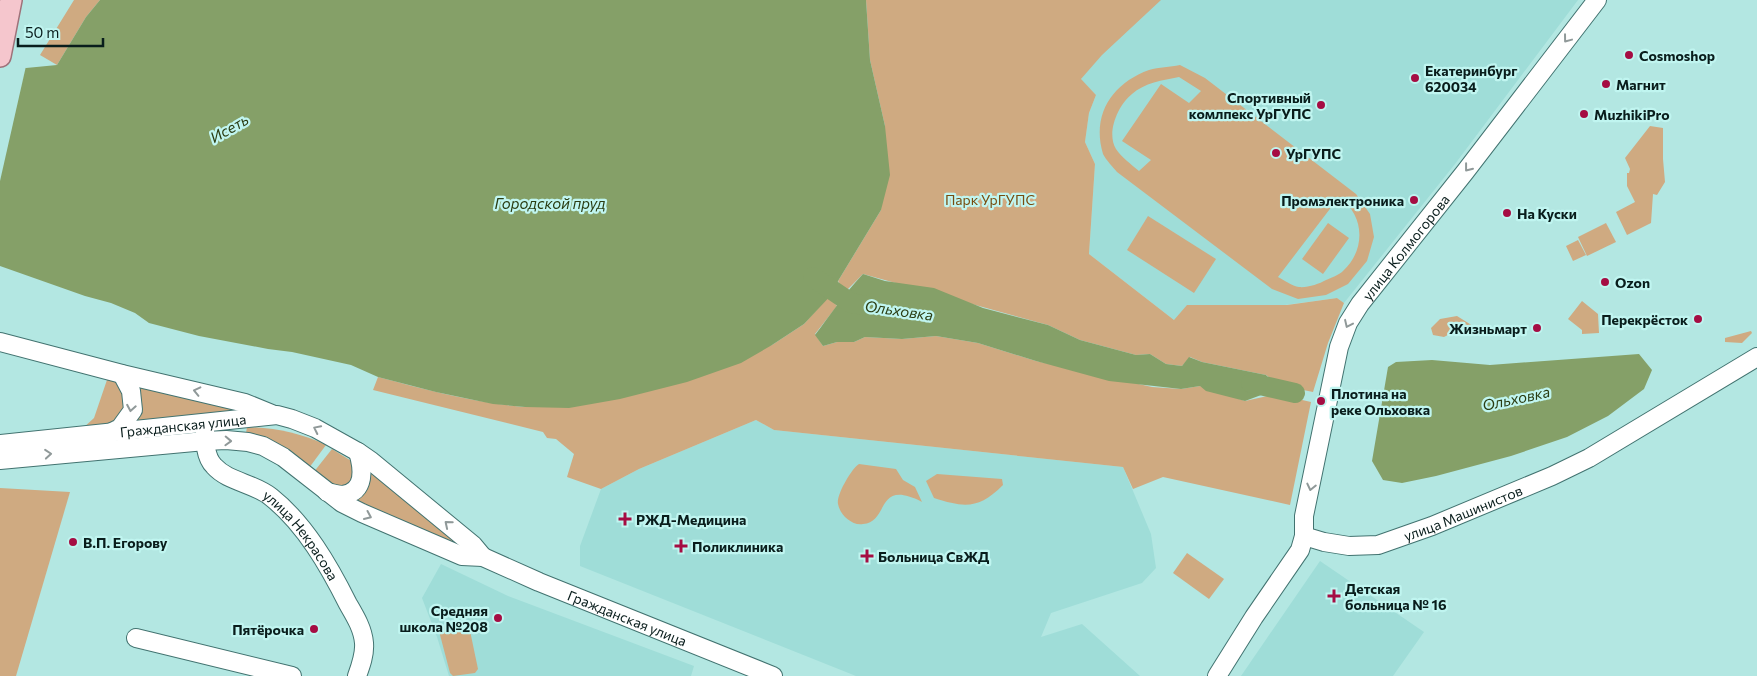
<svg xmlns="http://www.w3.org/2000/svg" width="1757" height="676" viewBox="0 0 1757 676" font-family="Commissioner,sans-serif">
<rect width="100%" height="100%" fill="#b3e7e2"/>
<g fill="#9fddd8">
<path d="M1099,0H1578L1455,164L1344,303L1337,298L1174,320L1089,254L1095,164L1085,142L1089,113L1096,95L1081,80Z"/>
<path d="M756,420L774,430L1123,467L1151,534L1156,568L1142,583L1051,613L1041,637L1082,624L1140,676H856L580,566V546L601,489L639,469Z"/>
<path d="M1320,561L1424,632L1393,676H1241Z"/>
<path d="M441,564L508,596L694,666L691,676H449L437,637L422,598Z"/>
</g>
<g fill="#cfaa81" fill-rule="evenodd">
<path d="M74,0H100L86,17L57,65L40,55Z"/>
<path d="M866,0H1161L1102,55L1081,79L1096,95L1089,113L1085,142L1095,164L1089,254L1174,320L1187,305H1287L1337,298L1344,303L1328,343L1313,392L1279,385L1266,375L1202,362L1190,357L1182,366L1166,364L1150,354L1136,355L1080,340L1048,325L863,274L847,290L843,289L838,281L881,210L885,126L870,60Z"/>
<path d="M1180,65L1205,78L1356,194L1370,214L1374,237L1367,261L1348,284L1326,295L1298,299L1272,289L1117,172C1113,167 1106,160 1103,154C1091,114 1113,83 1149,70C1159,67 1170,67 1180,65ZM1179,77L1201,91L1189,103L1161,84L1122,141L1151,160L1139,171C1131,164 1122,158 1116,149C1106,133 1118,105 1132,94C1144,83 1163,80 1179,77ZM1339,197C1365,215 1366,250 1343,271C1339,275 1331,278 1326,280C1319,284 1307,288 1299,287C1292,286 1284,280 1278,277Z"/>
<path d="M1650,126L1663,128V159L1665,182L1657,195L1653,194L1651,223L1627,235L1616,212L1635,202L1627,186V173H1629L1630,169L1625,158Z"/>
<path d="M1148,216L1216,259L1194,293L1127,250Z"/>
<path d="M1328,223L1349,238L1323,274L1302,259Z"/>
<path d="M1606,223L1616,242L1587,256L1578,237Z"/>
<path d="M1578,240L1586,255L1573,261L1566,246Z"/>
<path d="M829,296L837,306L815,334L823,346L837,342H854L865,337L902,339L936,336L978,343L1036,361L1152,387L1181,389L1200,386L1245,401L1276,394L1311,402L1290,505L1163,477L1133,489L1123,467L774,430L756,420L639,469L601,489L567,477L574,454L556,439L547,438L543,432L373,390L378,377C427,390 475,403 525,407L772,345L804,324Z"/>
<path d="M1582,301L1598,314L1599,333L1582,334V330L1568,319Z"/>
<path d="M1457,316L1473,326L1474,332L1468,335C1455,328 1456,331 1444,337L1433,335L1431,328L1440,319Z"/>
<path d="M1751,331L1752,333L1742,343L1725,342V338Z"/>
<path d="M108,377L116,378C118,381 121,384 123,388C130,402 122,423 106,427C99,429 90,429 82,429L94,418Z"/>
<path d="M132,379L241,410L130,425Z"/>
<path d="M247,427C275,428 301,433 326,445L309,468L246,433Z"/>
<path d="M332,449L353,462L357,469L353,485L337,489L313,473Z"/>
<path d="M859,464L896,469L903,480L915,487L922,502C875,478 890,522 863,524C852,526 840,515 838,504C836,495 852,468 859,464Z"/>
<path d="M368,467L477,554L347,499Z"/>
<path d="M937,474L1002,479L1003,485C979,509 965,508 934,498L926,481Z"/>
<path d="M0,488L70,492L16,676H0Z"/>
<path d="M1187,553L1224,579L1209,599L1173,573Z"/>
<path d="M464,622L469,626L478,669L475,673L453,676L450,673L439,631L444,626Z"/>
</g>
<g fill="#85a068">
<path d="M100,0H866L870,60L885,126L890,175L881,210L838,281L835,291L804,324L772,345L741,363L687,382L620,399L569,408L525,407L493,404L436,392L378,377L351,365L292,352L268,349L199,336L149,323L135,313L111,303L85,296L0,266V63L26,68L57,65L86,17Z"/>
<path d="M863,274L885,281L934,288L983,308L1048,325L1080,340L1136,355L1150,354L1166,364L1182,366L1189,357L1202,362L1266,375L1277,389L1245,401L1206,391L1200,386L1181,389L1109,381L1036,361L978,343L936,336L902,339L865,337L854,342H837L823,346L815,335C831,314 845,293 863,274Z"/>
<path d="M1639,354L1652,370L1644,389L1608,416L1567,437L1511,456L1436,476L1402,483L1383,480L1372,461L1388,367L1396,362L1432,360L1490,365Z"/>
</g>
<path fill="#b3e7e2" d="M0,61L26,66L0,181Z"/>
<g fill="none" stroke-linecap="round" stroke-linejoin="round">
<g stroke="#85a068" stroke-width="20">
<path d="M813,277L851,303L868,306"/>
<path d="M1251,383L1295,393"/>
</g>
<defs>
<g id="minor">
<path d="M0,342L122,374L245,403L272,414"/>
<path id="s1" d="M205,430C205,441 205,457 214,466C228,482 254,483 271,497C305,524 329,566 348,604C355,616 363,629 364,643C365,654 361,665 357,676"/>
<path d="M110,433L120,428L133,410L131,391L122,374"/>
<path id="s2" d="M0,444L277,415L292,419L315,428L358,452L371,461L473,545L483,557"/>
<path id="s3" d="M0,460L205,441L226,440L248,442L263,446L283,457L342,503L362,513L462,556L483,557L539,582L773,676"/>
<path d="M327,492C332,493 338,495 343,495C366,492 363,468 358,452"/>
<path id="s4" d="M1304,536L1324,542L1349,546L1378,545L1432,526L1552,476L1589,458L1757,357"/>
<path d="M136,638L292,676"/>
<path id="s5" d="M1217,676L1254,617L1300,550L1304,536V516L1339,347L1348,323L1360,304L1465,172L1597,0"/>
</g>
<path id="major" d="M0,56L11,0"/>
</defs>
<use href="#minor" stroke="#427370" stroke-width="20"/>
<use href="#major" stroke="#9e727a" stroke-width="24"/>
<use href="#minor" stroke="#fff" stroke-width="18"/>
<use href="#major" stroke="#f5c6cd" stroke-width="21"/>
</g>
<defs><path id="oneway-chevron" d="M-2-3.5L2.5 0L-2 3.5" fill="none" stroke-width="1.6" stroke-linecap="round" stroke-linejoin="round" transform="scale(1.25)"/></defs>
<g stroke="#909999">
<use href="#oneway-chevron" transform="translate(1567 39) rotate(127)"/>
<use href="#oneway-chevron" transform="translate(1468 168) rotate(128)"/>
<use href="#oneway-chevron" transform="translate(1348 324) rotate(115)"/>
<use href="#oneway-chevron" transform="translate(197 391) rotate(-167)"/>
<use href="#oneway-chevron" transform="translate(131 408) rotate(100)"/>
<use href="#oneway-chevron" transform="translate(317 429) rotate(-154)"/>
<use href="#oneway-chevron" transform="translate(228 441) rotate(2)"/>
<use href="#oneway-chevron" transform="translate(48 454) rotate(-5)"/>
<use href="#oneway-chevron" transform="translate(1311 487) rotate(103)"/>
<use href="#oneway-chevron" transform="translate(368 516) rotate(24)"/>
<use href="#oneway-chevron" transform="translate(448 524) rotate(-140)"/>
</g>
<g fill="#a50d43" stroke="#c0f5f0" stroke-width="2">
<circle cx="1629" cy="55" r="5"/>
<circle cx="1415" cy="78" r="5"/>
<circle cx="1606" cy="84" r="5"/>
<circle cx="1321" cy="105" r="5"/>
<circle cx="1584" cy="114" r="5"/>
<circle cx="1276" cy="153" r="5"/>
<circle cx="1414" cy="200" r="5"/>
<circle cx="1507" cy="213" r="5"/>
<circle cx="1605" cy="282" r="5"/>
<circle cx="1698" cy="319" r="5"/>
<circle cx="1537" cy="328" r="5"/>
<circle cx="1321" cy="401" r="5"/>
<path d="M622.5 511.5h5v5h5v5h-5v5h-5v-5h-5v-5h5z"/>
<circle cx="73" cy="542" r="5"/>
<path d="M678.5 538.5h5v5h5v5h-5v5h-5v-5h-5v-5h5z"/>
<path d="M864.5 548.5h5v5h5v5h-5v5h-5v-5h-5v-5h5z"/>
<path d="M1331.5 588.5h5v5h5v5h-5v5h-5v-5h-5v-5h5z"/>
<circle cx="498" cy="618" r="5"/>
<circle cx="314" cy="629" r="5"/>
</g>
<g text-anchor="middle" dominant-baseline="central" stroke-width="4.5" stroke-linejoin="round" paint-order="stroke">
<g font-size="14" font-weight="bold" fill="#091d1c" stroke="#c0f5f0" text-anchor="start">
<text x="1639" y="55">Cosmoshop</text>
<text x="1425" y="70">Екатеринбург<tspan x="1425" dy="16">620034</tspan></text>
<text x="1616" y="84">Магнит</text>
<text x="1311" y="97" text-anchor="end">Спортивный<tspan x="1311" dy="16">комлпекс УрГУПС</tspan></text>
<text x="1594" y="114">MuzhikiPro</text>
<text x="1286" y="153">УрГУПС</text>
<text x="1404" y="200" text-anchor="end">Промэлектроника</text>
<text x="1517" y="213">На Куски</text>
<text x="1615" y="282">Ozon</text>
<text x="1688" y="319" text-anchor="end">Перекрёсток</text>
<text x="1527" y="328" text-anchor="end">Жизньмарт</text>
<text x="1331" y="393">Плотина на<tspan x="1331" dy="16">реке Ольховка</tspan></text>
<text x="636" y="519">РЖД-Медицина</text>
<text x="83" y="542">В.П. Егорову</text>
<text x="692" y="546">Поликлиника</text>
<text x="878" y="556">Больница СвЖД</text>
<text x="1345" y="588">Детская<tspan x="1345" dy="16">больница № 16</tspan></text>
<text x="488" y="610" text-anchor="end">Средняя<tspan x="488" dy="16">школа №208</tspan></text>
<text x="304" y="629" text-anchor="end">Пятёрочка</text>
</g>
<g font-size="14" fill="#774c0f" stroke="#c0f5f0">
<text x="990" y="199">Парк УрГУПС</text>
</g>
<g font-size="14" fill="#091d1c" stroke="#c0f5f0">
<text stroke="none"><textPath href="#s5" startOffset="479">улица Колмогорова</textPath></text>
<text stroke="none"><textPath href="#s2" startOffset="184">Гражданская улица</textPath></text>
<text stroke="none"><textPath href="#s4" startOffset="166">улица Машинистов</textPath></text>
<text stroke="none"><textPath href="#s1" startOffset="152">улица Некрасова</textPath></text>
<text stroke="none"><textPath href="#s3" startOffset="671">Гражданская улица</textPath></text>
</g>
<g font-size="15" font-style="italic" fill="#2a3c12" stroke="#c0f5f0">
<text transform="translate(229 128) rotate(-30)">Исеть</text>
<text x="550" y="203">Городской пруд</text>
<text transform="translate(899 310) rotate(8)">Ольховка</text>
<text transform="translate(1516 398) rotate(-12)">Ольховка</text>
</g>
</g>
<path d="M18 38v8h85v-8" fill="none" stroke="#091d1c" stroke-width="2.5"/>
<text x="25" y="38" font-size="15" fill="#091d1c" stroke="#c0f5f0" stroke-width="4" paint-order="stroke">50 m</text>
</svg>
